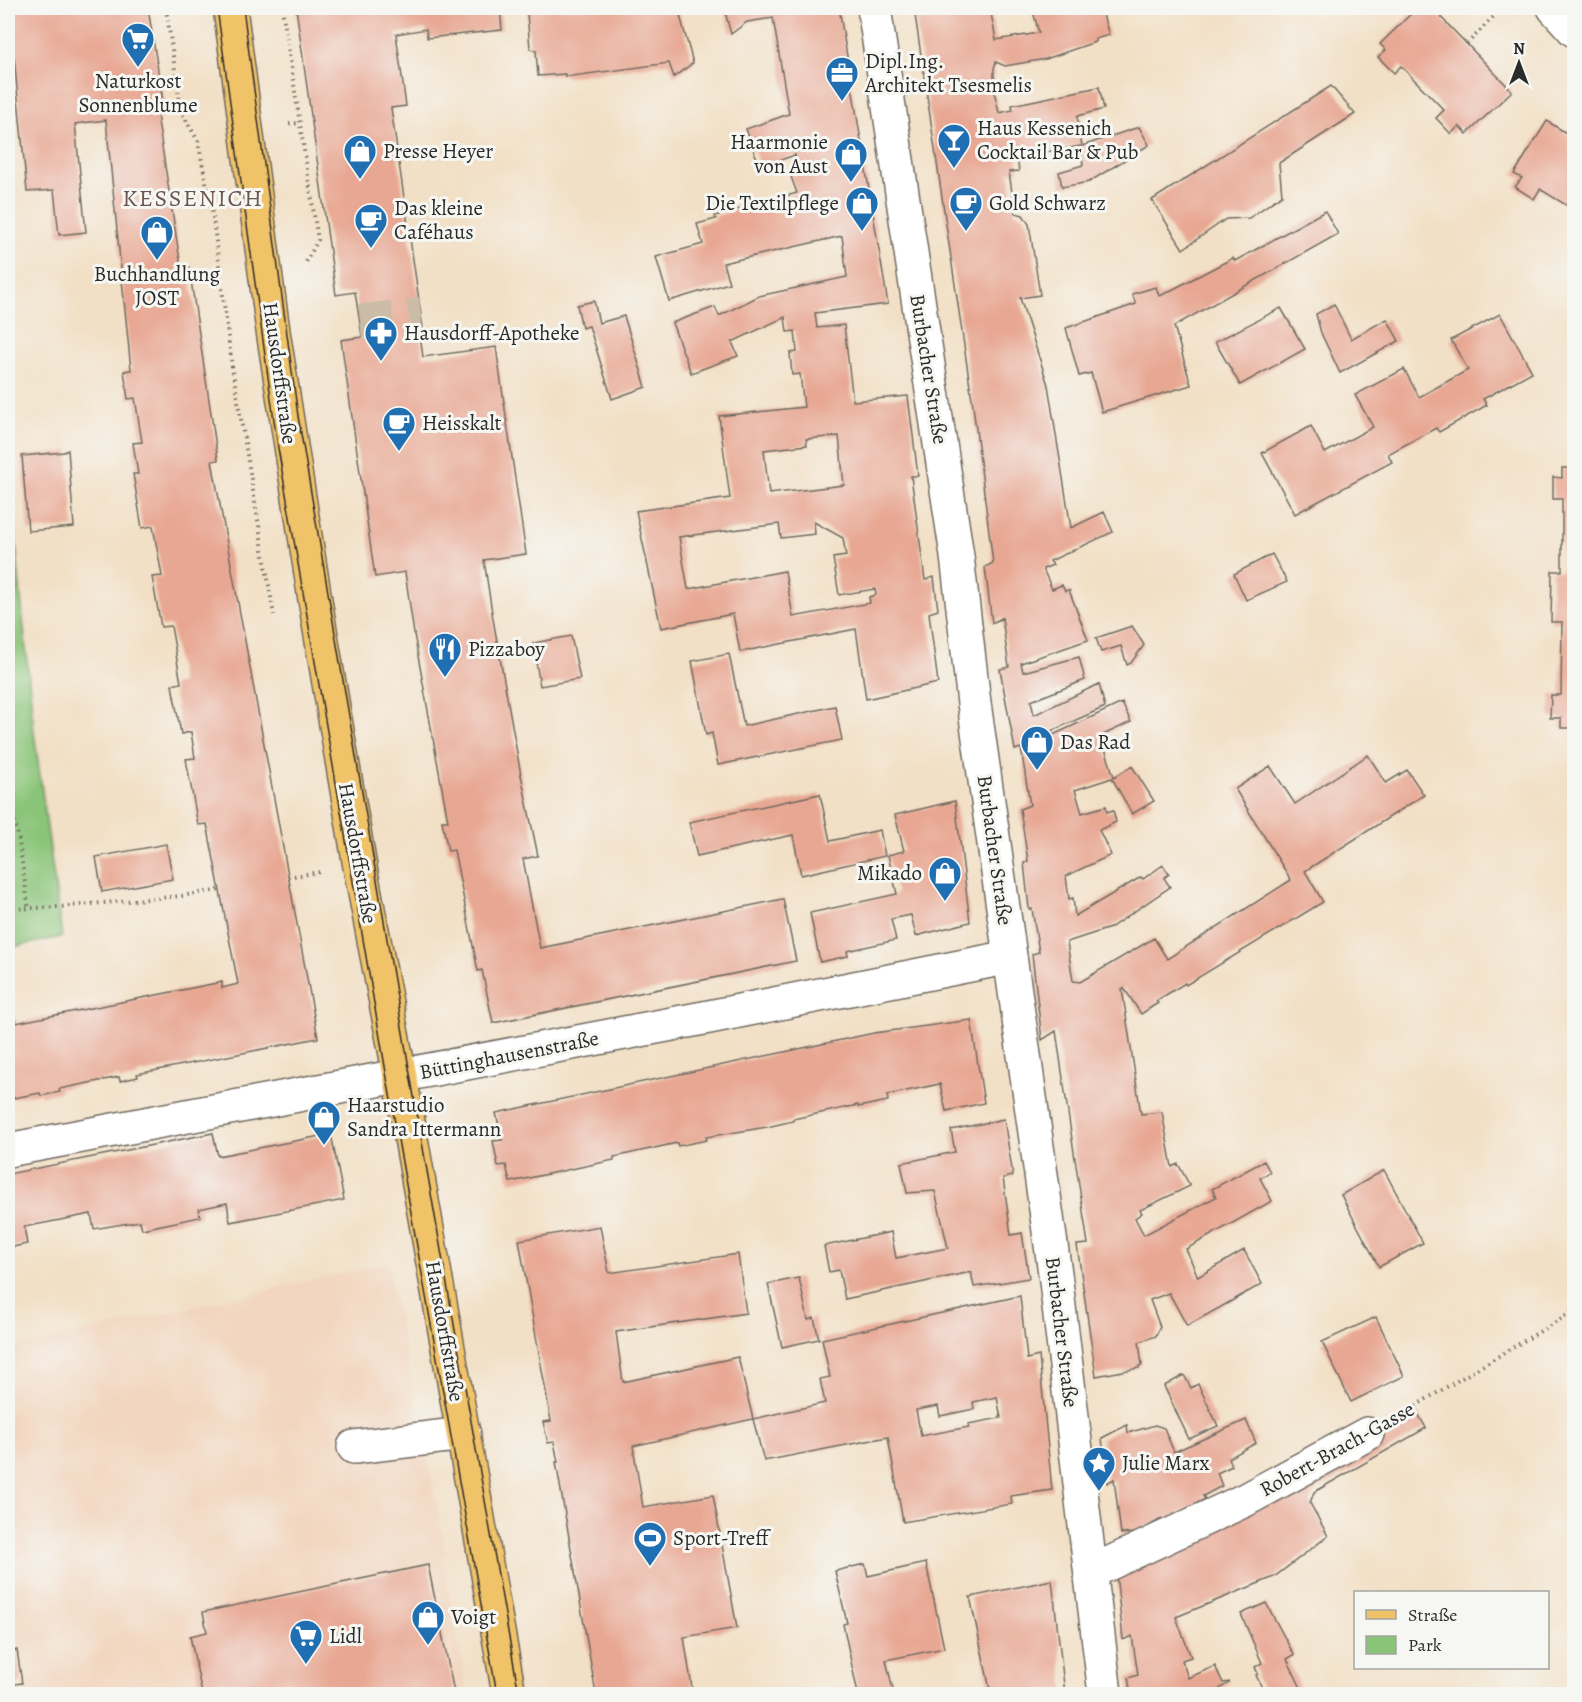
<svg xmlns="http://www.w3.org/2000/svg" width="1582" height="1702" viewBox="0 0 1582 1702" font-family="Alegreya,serif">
<rect width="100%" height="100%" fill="#f6f6f2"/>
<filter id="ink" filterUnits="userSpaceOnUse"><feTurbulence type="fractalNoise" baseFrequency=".0167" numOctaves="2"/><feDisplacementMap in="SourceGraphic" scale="12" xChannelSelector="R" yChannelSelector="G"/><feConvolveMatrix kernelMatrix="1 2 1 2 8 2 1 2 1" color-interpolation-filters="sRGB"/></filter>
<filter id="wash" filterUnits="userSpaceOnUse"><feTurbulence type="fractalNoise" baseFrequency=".008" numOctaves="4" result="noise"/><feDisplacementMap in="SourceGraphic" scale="24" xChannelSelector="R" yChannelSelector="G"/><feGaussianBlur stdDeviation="1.35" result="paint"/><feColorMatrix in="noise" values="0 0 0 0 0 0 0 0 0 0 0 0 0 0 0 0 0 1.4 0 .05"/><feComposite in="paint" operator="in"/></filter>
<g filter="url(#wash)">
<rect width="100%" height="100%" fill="#f2e0c6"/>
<path fill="#f2d5bd" d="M387,1263L447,1556L442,1557L468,1694H27L8,1577V1349Z"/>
<path fill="#8ac478" stroke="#5a7852" stroke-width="1.5" d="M8,464L34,732L62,937L8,948Z"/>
<g id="blocks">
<g fill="#e8a793" fill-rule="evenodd">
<path d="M8,8H148L165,114L157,115L181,267H189L218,460L212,461L318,1038L137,1074L138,1077L120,1081L119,1077L59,1089L60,1092L41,1096L40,1093L8,1099V1013L14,1017L16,1023L222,982V988L238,984L207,824L198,825L186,759L195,758L191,732L181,734L172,685L181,683L171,626L161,627L152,577L162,576L153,526L142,528L133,474H138L133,443L142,442L135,398L128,399L124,371L131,370L106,120L75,124L86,232L59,235L54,190L27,192L14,57H8Z"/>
<path d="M296,8H500L502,30L427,38L426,29L396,34L406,106L391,108L423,328L419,329L423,357L496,347L526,554L484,560L493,619L521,775L538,856L523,859L540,948L783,899L796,961L493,1023L482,970L478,971L454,850L448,851L442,821H448L414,634L405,572L375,577L341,340L362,337L355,292L336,295Z"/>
<path d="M529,8H678L693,63L674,77L669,63L565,77V74L538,76L536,51L530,48L527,14Z"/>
<path d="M724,8H839L888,304L815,313L817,328L844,325L853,401L908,396L918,476H911L925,580L934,577L938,610L929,613L938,683L866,699L856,629L740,652L733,614L661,628L636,511L730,498L719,416L804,407L800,374L792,375L790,353L797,352L795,331L787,332L785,317L732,342L738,356L691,373L672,323L715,307L719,316L759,296L847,277L842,236L723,263L729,283L669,301L656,257L703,244L697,224L716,219L715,216L797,193L790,174L798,171L795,155L760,167L746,129L789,114L773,18L747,22L731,34ZM839,436L844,485L769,494L764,450L807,445L806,439ZM814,522L843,538L846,556L833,558L839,595L875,589L876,595L869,597L870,603L793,617L785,571L688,589L679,537L779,524L781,538L815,534Z"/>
<path d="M914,8H990L996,40L1039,33L1032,8H1115L1116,11L1103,15L1109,35L1095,39V42L1046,59L1005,66L996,62L994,68V91L999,113L1013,110L1012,105L1099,87L1104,109L1077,116L1082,146L1139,127L1149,145L1089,182L1062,187L1059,172L1083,165L1080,146L1017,157L1019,171L1009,172L1015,213L1023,215L1029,224L1040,295L1020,298L1048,385L1071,528L1104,512L1113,532L1050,561L1053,565L1043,569L1052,589L1062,585L1065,591L1069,590L1088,640L1021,663L1023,672L1079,657L1085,680L1031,701L1034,715L1099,684L1105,707L1040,736V741L1122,703L1131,722L1101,736L1114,777L1132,766L1154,801L1132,814L1112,778L1075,790L1082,813L1106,806L1107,812L1113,810L1116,822L1099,830L1111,855L1066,876L1069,899L1073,898L1075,916L1141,877L1143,879L1163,865L1169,874L1164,878L1170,887L1110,928L1067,942L1073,981L1080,982L1154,938L1167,959L1291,880L1235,789L1270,766L1295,804L1368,755L1386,783L1407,770L1424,795L1305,871L1323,902L1186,985L1185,983L1156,1001L1158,1003L1141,1014L1124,988L1122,989L1141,1114L1162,1112L1172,1167L1178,1164L1190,1186L1140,1210L1142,1213L1135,1218L1144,1235L1216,1197L1212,1189L1264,1161L1270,1172L1260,1178L1272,1201L1186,1249L1198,1277L1244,1250L1262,1284L1187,1326L1169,1293L1150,1300L1160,1327L1156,1336L1139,1342L1142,1365L1139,1366V1368L1096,1376L1077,1245L1088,1244L1070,1126L1056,1031L1042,1040L1032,954L1039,952L1032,909H1029L1024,863L1028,861L1020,809L1030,805L1021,748L1015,750L1000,669L1009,667L1002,618L992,623L985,567L993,563L973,406Z"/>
<path d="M1417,8H1432L1512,91L1467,134L1459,126L1451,134L1436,118L1444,110L1401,66L1394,73L1378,57L1386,50L1380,44Z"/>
<path d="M1331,86L1355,114L1279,163L1282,195L1249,218L1226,219L1183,249L1152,200Z"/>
<path d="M1547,121L1574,138V210L1540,189L1534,199L1515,187L1522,178L1514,174Z"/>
<path d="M1325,211L1338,234L1174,326L1191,385L1102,412L1091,373L1079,376L1066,328L1136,304L1132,294L1156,287L1159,296L1162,295L1233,258L1235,261Z"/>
<path d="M594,301L599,323L624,316L646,387L612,399L589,326L582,328L577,305Z"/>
<path d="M1334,304L1351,339L1387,319L1399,341L1340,373L1321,333L1316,314Z"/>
<path d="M1281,308L1305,349L1240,385L1215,342Z"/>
<path d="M1500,314L1532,372L1483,399L1487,405L1439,432L1436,428L1388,454L1392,462L1295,514L1262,453L1311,426L1325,453L1373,427L1355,395L1404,369L1419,397L1468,370L1451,340Z"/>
<path d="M68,450L74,527L28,531L22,456L64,452Z"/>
<path d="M1562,468H1574V728H1561V718H1550L1551,695H1561L1562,622H1551L1552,571H1562V499H1553V477L1562,478Z"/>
<path d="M1272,554L1287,582L1246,600L1234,574Z"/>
<path d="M1132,626L1144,645L1131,663L1127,665L1121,646L1101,652L1096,638Z"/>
<path d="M571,636L580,679L540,686L533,643Z"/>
<path d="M729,654L744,726L835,706L842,740L718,765L712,733L706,735L692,661Z"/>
<path d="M820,794L830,841L880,830L885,856L801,875L793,835L697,856L689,822Z"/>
<path d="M955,801L970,922L916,936L911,915L891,919L896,940L847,951L848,956L820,962L810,913L897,894L888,855L904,851L895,815Z"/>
<path d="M166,844L173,879L102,892L96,857Z"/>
<path d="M971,1020L984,1103L946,1111L940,1084L887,1095L888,1101L858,1107V1105L793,1119V1121L767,1127L706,1137L707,1140L678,1146L677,1143L614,1157V1160L510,1182L506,1165L498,1166L493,1141L502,1140L496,1113L874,1033Z"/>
<path d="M1004,1119L1013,1176L1003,1178L1011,1235L1022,1233L1029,1278L974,1287L971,1272L845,1299L839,1270L829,1272L824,1246L891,1232L896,1258L948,1248L935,1191L907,1193L901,1163L955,1152L951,1130Z"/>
<path d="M213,1133L218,1156L331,1134L344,1200L230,1222L227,1203L199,1209L200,1217L142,1229L140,1221L94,1229L91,1214L24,1227L27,1244L8,1248V1174Z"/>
<path d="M1384,1170L1423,1243L1379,1267L1341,1195Z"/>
<path d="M600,1226L609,1273L738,1254L746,1313L616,1332L623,1382L738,1357L753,1419L633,1446L643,1507L713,1495L737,1628L684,1637L693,1694H596L556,1462H558L554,1442L548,1443L543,1422L551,1421L519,1240Z"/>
<path d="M799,1278L808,1320L814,1318L819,1339L782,1347L768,1284Z"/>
<path d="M1020,1296L1027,1359L1039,1356L1052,1490L1011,1496L1012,1504L903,1522L888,1437L764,1461L753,1419L825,1403L820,1379L830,1377L822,1339ZM997,1397L1001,1418L968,1424L969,1427L921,1436L916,1410L938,1406L940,1416L974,1409L973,1402Z"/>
<path d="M1376,1317L1404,1376L1351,1402L1322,1342Z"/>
<path d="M1184,1375L1191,1388L1198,1384L1218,1426L1189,1439L1164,1386Z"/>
<path d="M1417,1412L1426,1428L1314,1492L1310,1503L1328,1536L1274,1577L1176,1617L1191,1657L1182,1660L1188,1678L1215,1666L1223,1683L1230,1682L1212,1694H1131L1128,1678L1138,1675L1132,1636L1123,1640L1116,1573L1338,1457Z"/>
<path d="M1246,1420L1256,1443L1229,1458L1232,1466L1217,1473L1222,1486L1203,1496L1205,1499L1162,1522L1161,1519L1137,1533L1121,1534L1114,1479L1107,1483L1102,1438L1127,1425L1128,1433L1155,1425L1164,1428L1174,1452Z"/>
<path d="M926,1563L944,1648L886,1660L894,1694H858L843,1624L847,1623L835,1571L865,1564L868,1576Z"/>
<path d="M428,1565L454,1692L444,1694H202L190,1636L207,1632L203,1612Z"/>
<path d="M1052,1580L1065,1694H991L970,1597Z"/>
<path d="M1266,1603L1294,1655L1287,1659L1304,1694H1265L1256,1675L1258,1674L1255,1667L1262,1663L1241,1614Z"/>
<path d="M17,1650L22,1683L8,1685V1652Z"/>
</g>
</g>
</g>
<g filter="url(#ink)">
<use href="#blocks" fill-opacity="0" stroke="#716a61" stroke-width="1.5"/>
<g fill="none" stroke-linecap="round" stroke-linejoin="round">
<path stroke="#cabca7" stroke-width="33" stroke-dasharray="33 16" stroke-linecap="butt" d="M360,321L421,314"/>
<defs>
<g id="minor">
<path d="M874,8L957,556L974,703L1055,1273L1105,1694"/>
<path d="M1554,8L1574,30"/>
<path d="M8,1150L709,1017L1010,957"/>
<path d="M354,1447L464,1434"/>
<path d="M1091,1572L1245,1500L1367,1434"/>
</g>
<path id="major" d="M230,8L273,331L316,606L360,867L400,1076L509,1694"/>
</defs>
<use href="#minor" stroke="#716a61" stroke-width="36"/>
<use href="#major" stroke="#716a61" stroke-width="36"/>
<g stroke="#716a61" stroke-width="4" stroke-dasharray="1.5 4.5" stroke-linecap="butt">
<path d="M166,8L181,111L198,141L213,218L232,366L274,615"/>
<path d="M282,8L318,240L306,262"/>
<path d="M1467,44L1502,8"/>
<path d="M289,124L300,123"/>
<path d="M8,792L18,835L29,910"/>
<path d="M288,877L320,872"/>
<path d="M8,909L58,907L181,896L220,890"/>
<path d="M1400,1415L1574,1311"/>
</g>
<use href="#minor" stroke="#fff" stroke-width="33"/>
<use href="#major" stroke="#f1c369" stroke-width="33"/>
<g stroke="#2b2b2b" stroke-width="1.5">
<path d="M217,8L277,442L387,1078L497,1694"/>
<path d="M243,8L298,416L410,1074L519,1694"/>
</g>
</g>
</g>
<defs>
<symbol id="supermarket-pin" viewBox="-11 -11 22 30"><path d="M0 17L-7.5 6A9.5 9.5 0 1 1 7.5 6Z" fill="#1f6fb2" stroke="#f6f6f2"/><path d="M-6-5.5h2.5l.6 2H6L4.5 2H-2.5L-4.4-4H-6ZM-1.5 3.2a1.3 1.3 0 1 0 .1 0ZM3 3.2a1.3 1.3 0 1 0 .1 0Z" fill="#fff"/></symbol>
<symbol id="office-pin" viewBox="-11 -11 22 30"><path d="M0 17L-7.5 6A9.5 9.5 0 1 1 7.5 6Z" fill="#1f6fb2" stroke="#f6f6f2"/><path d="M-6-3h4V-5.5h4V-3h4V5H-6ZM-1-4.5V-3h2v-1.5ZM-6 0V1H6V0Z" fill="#fff"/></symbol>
<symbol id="bar-pin" viewBox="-11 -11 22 30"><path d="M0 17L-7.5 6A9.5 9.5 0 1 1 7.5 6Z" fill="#1f6fb2" stroke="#f6f6f2"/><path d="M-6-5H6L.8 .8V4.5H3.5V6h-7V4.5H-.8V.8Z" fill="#fff"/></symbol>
<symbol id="shop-pin" viewBox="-11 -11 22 30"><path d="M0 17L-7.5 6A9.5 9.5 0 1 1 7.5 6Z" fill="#1f6fb2" stroke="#f6f6f2"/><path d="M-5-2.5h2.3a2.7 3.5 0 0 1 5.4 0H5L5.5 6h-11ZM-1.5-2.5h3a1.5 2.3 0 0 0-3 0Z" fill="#fff"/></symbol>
<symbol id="cafe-pin" viewBox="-11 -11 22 30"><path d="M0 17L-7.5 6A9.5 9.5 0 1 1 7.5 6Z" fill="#1f6fb2" stroke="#f6f6f2"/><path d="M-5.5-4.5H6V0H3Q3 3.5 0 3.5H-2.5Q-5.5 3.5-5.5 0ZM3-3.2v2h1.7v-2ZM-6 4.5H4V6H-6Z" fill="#fff"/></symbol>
<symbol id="pharmacy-pin" viewBox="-11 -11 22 30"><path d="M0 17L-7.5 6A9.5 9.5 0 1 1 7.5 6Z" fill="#1f6fb2" stroke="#f6f6f2"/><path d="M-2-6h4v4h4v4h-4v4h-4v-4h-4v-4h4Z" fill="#fff"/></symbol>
<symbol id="restaurant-pin" viewBox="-11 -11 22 30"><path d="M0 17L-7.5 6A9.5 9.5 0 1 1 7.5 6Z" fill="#1f6fb2" stroke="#f6f6f2"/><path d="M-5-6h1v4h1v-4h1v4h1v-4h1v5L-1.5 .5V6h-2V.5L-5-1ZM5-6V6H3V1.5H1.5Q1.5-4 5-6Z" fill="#fff"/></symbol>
<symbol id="sight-pin" viewBox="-11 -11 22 30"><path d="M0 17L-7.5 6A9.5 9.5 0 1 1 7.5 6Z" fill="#1f6fb2" stroke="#f6f6f2"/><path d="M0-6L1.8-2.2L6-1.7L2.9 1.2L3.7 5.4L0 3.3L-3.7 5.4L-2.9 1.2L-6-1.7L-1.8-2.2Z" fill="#fff"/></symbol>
<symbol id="stadium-pin" viewBox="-11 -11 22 30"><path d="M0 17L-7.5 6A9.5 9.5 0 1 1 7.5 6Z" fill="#1f6fb2" stroke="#f6f6f2"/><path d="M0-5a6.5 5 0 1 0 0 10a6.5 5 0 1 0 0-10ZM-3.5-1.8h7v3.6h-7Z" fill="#fff"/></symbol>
</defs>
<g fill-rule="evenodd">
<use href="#supermarket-pin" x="119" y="20" width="38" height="52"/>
<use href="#office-pin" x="823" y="54" width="38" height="52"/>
<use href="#bar-pin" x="935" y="121" width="38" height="52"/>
<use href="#shop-pin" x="341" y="132" width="38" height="52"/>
<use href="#shop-pin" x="832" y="135" width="38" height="52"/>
<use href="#shop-pin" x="843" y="184" width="38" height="52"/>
<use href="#cafe-pin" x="947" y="184" width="38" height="52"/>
<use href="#cafe-pin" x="352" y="201" width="38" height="52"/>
<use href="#shop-pin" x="138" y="213" width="38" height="52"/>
<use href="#pharmacy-pin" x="362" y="314" width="38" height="52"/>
<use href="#cafe-pin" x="380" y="404" width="38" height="52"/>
<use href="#restaurant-pin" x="426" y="630" width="38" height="52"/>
<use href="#shop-pin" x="1018" y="723" width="38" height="52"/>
<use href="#shop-pin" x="926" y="854" width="38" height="52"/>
<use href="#shop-pin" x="305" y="1098" width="38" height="52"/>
<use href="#sight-pin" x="1080" y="1444" width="38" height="52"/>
<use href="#stadium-pin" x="631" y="1519" width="38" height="52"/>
<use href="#shop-pin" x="409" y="1598" width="38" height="52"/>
<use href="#supermarket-pin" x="287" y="1617" width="38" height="52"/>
</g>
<g text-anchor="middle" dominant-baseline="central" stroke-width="6" stroke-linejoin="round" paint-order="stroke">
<g font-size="21" fill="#2b2b2b" stroke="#f6f6f2" text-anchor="start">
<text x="865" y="61">Dipl.Ing.<tspan x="865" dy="24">Architekt Tsesmelis</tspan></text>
<text x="138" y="81" text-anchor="middle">Naturkost<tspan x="138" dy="24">Sonnenblume</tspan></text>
<text x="977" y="128">Haus Kessenich<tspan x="977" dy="24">Cocktail Bar &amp; Pub</tspan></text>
<text x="828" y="142" text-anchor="end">Haarmonie<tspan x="828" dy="24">von Aust</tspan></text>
<text x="383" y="151">Presse Heyer</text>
<text x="839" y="203" text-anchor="end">Die Textilpflege</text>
<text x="989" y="203">Gold Schwarz</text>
<text x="394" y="208">Das kleine<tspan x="394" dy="24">Caféhaus</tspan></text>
<text x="157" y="274" text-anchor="middle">Buchhandlung<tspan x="157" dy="24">JOST</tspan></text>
<text x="404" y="333">Hausdorff-Apotheke</text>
<text x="422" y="423">Heisskalt</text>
<text x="468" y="649">Pizzaboy</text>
<text x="1060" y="742">Das Rad</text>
<text x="922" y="873" text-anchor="end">Mikado</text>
<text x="347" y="1105">Haarstudio<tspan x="347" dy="24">Sandra Ittermann</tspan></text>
<text x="1122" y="1463">Julie Marx</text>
<text x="673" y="1538">Sport-Treff</text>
<text x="451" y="1617">Voigt</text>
<text x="329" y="1636">Lidl</text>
</g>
<g font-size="21" fill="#2b2b2b" stroke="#f6f6f2">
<text transform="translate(929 369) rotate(81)">Burbacher Straße</text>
<text transform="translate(280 373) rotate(82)">Hausdorffstraße</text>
<text transform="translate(995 850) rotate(82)">Burbacher Straße</text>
<text transform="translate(358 853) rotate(80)">Hausdorffstraße</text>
<text transform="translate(509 1055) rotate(-11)">Büttinghausenstraße</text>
<text transform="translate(445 1331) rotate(80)">Hausdorffstraße</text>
<text transform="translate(1062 1332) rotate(83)">Burbacher Straße</text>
<text transform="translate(1337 1449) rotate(-29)">Robert-Brach-Gasse</text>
</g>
<g font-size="24" letter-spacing="1.5" fill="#6d564f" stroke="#f6f6f2">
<text x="193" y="198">KESSENICH</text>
</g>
</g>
<rect width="1582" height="1702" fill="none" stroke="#f6f6f2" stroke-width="30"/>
<rect x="1354" y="1591" width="195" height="78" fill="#f6f6f2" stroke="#a5a5a2" stroke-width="1.5"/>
<rect x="1366" y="1610" width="30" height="9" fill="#f1c369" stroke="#a5a5a2" stroke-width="1.5"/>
<text x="1408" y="1621" font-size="18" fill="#2b2b2b">Straße</text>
<rect x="1366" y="1636" width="30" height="18" fill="#8ac478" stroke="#a5a5a2" stroke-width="1.5"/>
<text x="1408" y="1651" font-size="18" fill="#2b2b2b">Park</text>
<g transform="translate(1519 63)" stroke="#f6f6f2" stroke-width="4.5" paint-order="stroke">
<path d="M0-4.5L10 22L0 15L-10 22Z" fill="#2b2b2b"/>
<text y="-9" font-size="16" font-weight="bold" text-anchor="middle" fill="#2b2b2b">N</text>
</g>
</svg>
